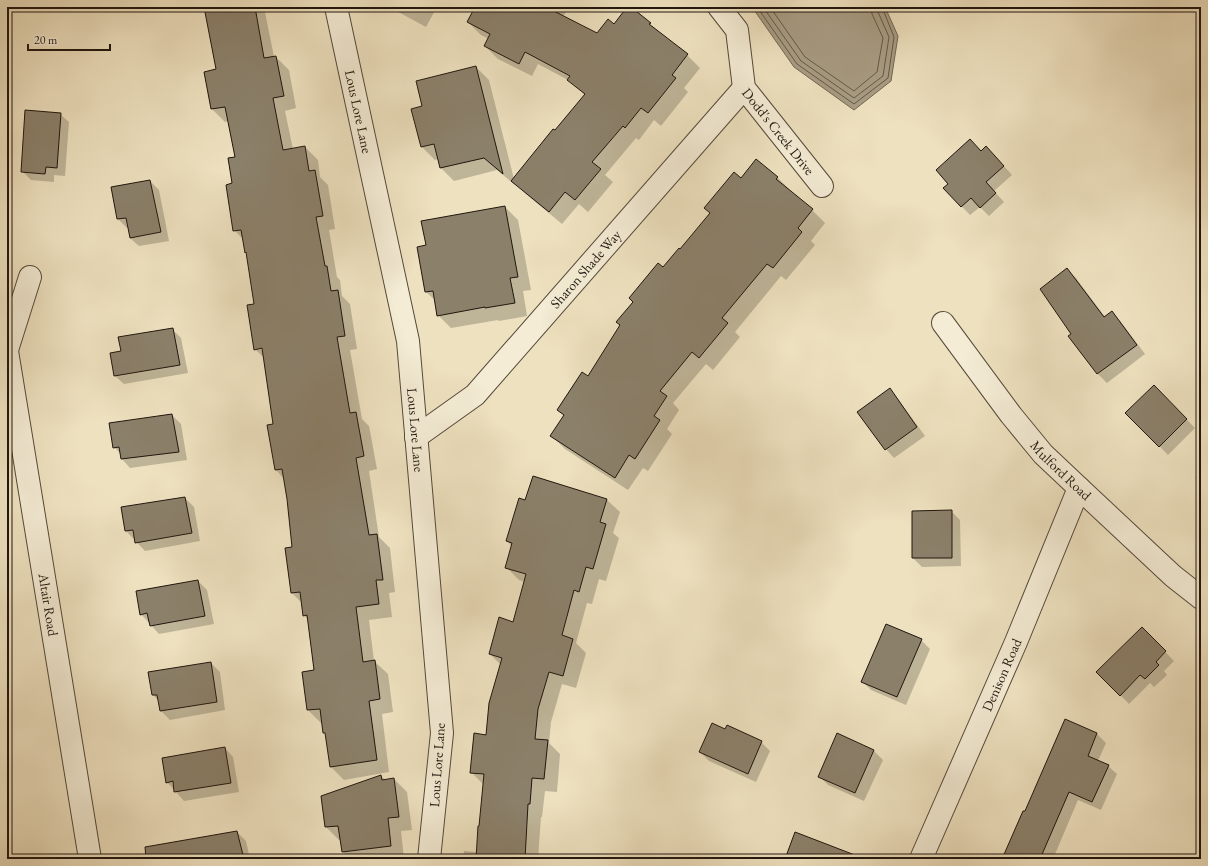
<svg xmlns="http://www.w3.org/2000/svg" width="1208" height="866" viewBox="0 0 1208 866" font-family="'EB Garamond',serif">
<rect width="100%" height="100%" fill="#eee1bf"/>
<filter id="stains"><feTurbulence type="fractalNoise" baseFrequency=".005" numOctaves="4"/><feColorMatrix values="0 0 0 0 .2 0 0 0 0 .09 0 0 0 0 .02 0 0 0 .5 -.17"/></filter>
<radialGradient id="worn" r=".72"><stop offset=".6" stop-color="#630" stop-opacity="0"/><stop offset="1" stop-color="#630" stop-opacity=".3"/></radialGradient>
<path fill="#a89c83" stroke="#726654" d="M752,7H885L898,36L891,81L854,110L794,67Z"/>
<g fill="#0003">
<path d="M205,7H264L274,57H276L289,70L296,108L285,111L293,149L305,147L318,160L320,177L328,185L335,229L329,230L337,277L340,280L342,296L350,304L357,349L350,350L362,419L369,426L377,469L369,471L379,537L390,548L395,592L389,593L392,617L369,620L374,661L388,674L393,712L382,714L389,772L344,780L331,767L327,735L324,733L323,723H321L308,710L315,671L308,620L304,615L303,604L292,593L293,548L288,499L284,479L276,470L274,425L265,359L255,349V305L247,254L245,252L243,239L234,230L233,184L236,158L229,121L225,122L212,109L217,70Z"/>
<path d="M389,7H437L426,27Z"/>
<path d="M476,7H563L567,10L563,17L597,34L614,25L629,7L687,55L700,68L684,88L688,92L661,126L654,120L639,140L636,138L605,175L613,182L588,212L579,204L562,224L526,194L514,182L515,185L497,170L454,181L441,168L438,159L435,160L422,147L424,107L476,67L489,80L514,179L585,95L570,81L538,64L532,76L498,59L485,46L489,39L481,35L468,22Z"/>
<path d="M60,114L69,122L65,176L54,175V182L31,180L22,171Z"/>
<path d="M981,152L995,156L1012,175L994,191L1004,202L989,216L980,207L970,215L944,188Z"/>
<path d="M756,160L778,178L791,191L790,192L812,210L825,223L811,241L815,245L786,280L781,276L735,332L740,337L713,370L706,364L673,403L679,410L667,429L672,434L648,471L643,468L628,490L565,449L552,436L565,416L558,410L588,377L663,269L681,250Z"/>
<path d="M150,181L159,190L169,241L139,246L130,238L129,227L127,228L118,219Z"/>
<path d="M505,207L518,220L531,290L523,291L527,316L499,321L498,320L451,328L438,315L436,301L426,292Z"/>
<path d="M1067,270L1076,278L1105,317L1112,313L1121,322L1145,354L1107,383L1098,374L1070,336L1072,334Z"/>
<path d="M172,329L181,338L188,373L124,384L115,376L122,352Z"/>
<path d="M1154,386L1195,428L1168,455L1127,413Z"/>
<path d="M889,390L898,399L925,436L894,458L886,449Z"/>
<path d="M172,415L181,424L187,460L130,468L122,459L121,454L114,447Z"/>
<path d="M1201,470V484L1195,478Z"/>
<path d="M185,498L194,507L200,541L145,551L126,531Z"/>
<path d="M606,499L620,512L613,533L619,538L606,581L599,579L592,604L587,603L576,643L586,653L576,688L562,684L551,722L549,743L560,754L557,792L545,791L542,817H541L538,859H463L464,851L477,852L484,785L471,772L487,736L501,665L490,654L514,623L525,582L519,580L506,567L512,547L507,541L526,502Z"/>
<path d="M951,511L960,520L961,566L922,567L913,558Z"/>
<path d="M198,581L207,590L214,624L159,634L141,614Z"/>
<path d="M1142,628L1174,661L1164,671L1167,675L1154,687L1150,683L1129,704L1098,672Z"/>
<path d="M921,640L930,649L906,705L871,690L863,682Z"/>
<path d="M211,663L220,672L225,710L170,720L161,711L159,701L153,695Z"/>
<path d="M1066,721L1097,734L1106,743L1098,761L1108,766L1117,774L1101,810L1078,800L1053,859H1004L1026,813Z"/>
<path d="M838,734L874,751L883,760L864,801L828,785L819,776Z"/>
<path d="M761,742L770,751L756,782L709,761L700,752Z"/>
<path d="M225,748L233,757L239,792L184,801L167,782Z"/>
<path d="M381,776L385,780L394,779L407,792L412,830L401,831L404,859H350L343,852L341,840H339L326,827Z"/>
<path d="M237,832L246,841L250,859H180Z"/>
<path d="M637,854L647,859H635Z"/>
</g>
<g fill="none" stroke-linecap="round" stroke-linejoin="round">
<g stroke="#645948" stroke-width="1">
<path d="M757,7L797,64L854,104L888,78L894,37L882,7"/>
<path d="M763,7L801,61L854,98L883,76L889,37L878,12L877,7"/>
<path d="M770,7L805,57L854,91L877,72L883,38L872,14L871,7"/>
</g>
</g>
<g fill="#8b806a" stroke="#20160e">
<path d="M204,7H255L264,58L276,56L284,96L273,98L283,150L305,146L309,171L315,170L323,216L316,217L325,266H327L331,291L338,290L345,336L337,337L350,413L356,412L364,456L356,458L369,535L377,534L383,580H376L379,604L356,607L363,662L375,660L380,699L369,701L377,760L330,767L325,733H323L320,709L307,710L302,672L314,670L307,615L303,616L300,592L291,593L285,548L292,547L287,499L282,469L275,470L267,425L273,424L262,348L254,350L247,305L254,304L246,252L245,253L241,230L233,231L226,185L232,183L228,158L235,157L225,107L211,109L204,72L216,69Z"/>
<path d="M475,7H546L597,33L608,19L614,24L627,7H631L651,23L649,24L688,54L672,75L676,78L648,113L641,108L625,128L623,126L592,162L601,169L575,200L565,192L549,212L511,181L553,129L555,130L585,94L567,80L570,76L525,52L519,64L484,46L490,34L467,22Z"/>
<path d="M476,66L503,174L484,158L440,168L434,144L421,147L411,109L422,106L416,81Z"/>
<path d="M25,110L61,113L57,168L46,167L45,174L21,172Z"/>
<path d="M970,139L981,151L986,146L1004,166L986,182L996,193L980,208L971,198L961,207L943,188L948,184L936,170Z"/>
<path d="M756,159L778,177L776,179L813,209L798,228L802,232L773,268L767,264L722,318L728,323L699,358L692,352L660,391L667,396L654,416L660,420L635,459L629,455L615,478L550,436L564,415L557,410L582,372L588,376L620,325L616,322L633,302L629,298L658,263L663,267L679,248L680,249L710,213L704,208L734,172L741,178Z"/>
<path d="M150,180L161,232L130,238L126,218L117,219L111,187Z"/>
<path d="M505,206L518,277L510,278L515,303L485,308V307L437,316L433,291L425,292L417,247L426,245L421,221Z"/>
<path d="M1067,268L1104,317L1112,311L1137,345L1097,374L1068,336L1071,334L1040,289Z"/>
<path d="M173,328L180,365L114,376L110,353L121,351L118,337Z"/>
<path d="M1154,385L1187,419L1159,447L1125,413Z"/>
<path d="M890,388L917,427L885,450L857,412Z"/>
<path d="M172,414L179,452L121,459L119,447L113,448L109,423Z"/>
<path d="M533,476L607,499L600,522L606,524L593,569L586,567L579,592L574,590L562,635L573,639L563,676L549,672L538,709L535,739L548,740L544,779L532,778L530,804H528L525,859H476L478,826H479L484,774L470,773L474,733L486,735L489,703L502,658L489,654L499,617L513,622L526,574L505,568L512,543L506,541L519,498L525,500Z"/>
<path d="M185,497L192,533L135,543L133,530L125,531L121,507Z"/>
<path d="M952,510V558H912V511Z"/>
<path d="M198,580L205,616L150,626L147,613L140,615L136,591Z"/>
<path d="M886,624L922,639L897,697L861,682Z"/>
<path d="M1142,627L1166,651L1156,662L1159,665L1145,679L1140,675L1120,696L1096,672Z"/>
<path d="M211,662L217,702L160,711L157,695H152L148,672Z"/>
<path d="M1065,719L1097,733L1088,756L1109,765L1092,802L1069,792L1040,859H1002L1023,811H1025Z"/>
<path d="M712,723L725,729L727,725L762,741L748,774L699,752Z"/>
<path d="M837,733L874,750L855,793L818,777Z"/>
<path d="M225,747L231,783L174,792L173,781L166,783L162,758Z"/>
<path d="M381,775L382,780L394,778L399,817L388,818L391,846L342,852L338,826L325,827L321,796Z"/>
<path d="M237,831L244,859H146L145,847Z"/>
<path d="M795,832L860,857V859H785Z"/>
</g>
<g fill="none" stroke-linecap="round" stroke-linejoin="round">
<defs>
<g id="street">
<path id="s1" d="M336,7L408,341L442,733L429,859"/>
<path id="s2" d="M719,7L737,30L744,88L822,186"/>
<path id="s3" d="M943,323L1011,415L1043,454L1079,488L1173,576L1201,598"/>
<path d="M7,350L30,277"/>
<path id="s4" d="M7,351L90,859"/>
<path id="s5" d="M416,437L475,395L744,88"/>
<path id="s6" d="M921,859L1016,642L1079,488"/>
</g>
</defs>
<use href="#street" stroke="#54493a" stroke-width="24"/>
<use href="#street" stroke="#f4ecd5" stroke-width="22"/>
</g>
<g text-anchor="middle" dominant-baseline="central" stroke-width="3.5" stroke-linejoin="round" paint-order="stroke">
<g font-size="14" fill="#20160e" stroke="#f4ecd5">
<text stroke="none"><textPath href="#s1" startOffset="107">Lous Lore Lane</textPath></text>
<text stroke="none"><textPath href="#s2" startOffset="143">Dodd's Creek Drive</textPath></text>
<text stroke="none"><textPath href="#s5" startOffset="240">Sharon Shade Way</textPath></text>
<text stroke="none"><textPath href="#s1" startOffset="431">Lous Lore Lane</textPath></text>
<text stroke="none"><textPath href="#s3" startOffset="189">Mulford Road</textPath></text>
<text stroke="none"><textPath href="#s4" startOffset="257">Altair Road</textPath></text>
<text stroke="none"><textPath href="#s6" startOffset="201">Denison Road</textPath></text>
<text transform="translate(437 765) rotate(-86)">Lous Lore Lane</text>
</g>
</g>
<rect width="1208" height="866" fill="none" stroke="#eee1bf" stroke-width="24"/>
<rect x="8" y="8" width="1192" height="850" fill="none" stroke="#20160e" stroke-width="2"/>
<rect x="12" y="12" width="1184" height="842" fill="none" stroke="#20160e"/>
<path d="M28 44v6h82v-6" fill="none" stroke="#20160e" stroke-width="2"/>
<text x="34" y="44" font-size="12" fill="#20160e" stroke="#f4ecd5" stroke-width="3" paint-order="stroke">20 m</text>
<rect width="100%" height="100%" filter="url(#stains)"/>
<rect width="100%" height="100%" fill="url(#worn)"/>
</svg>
